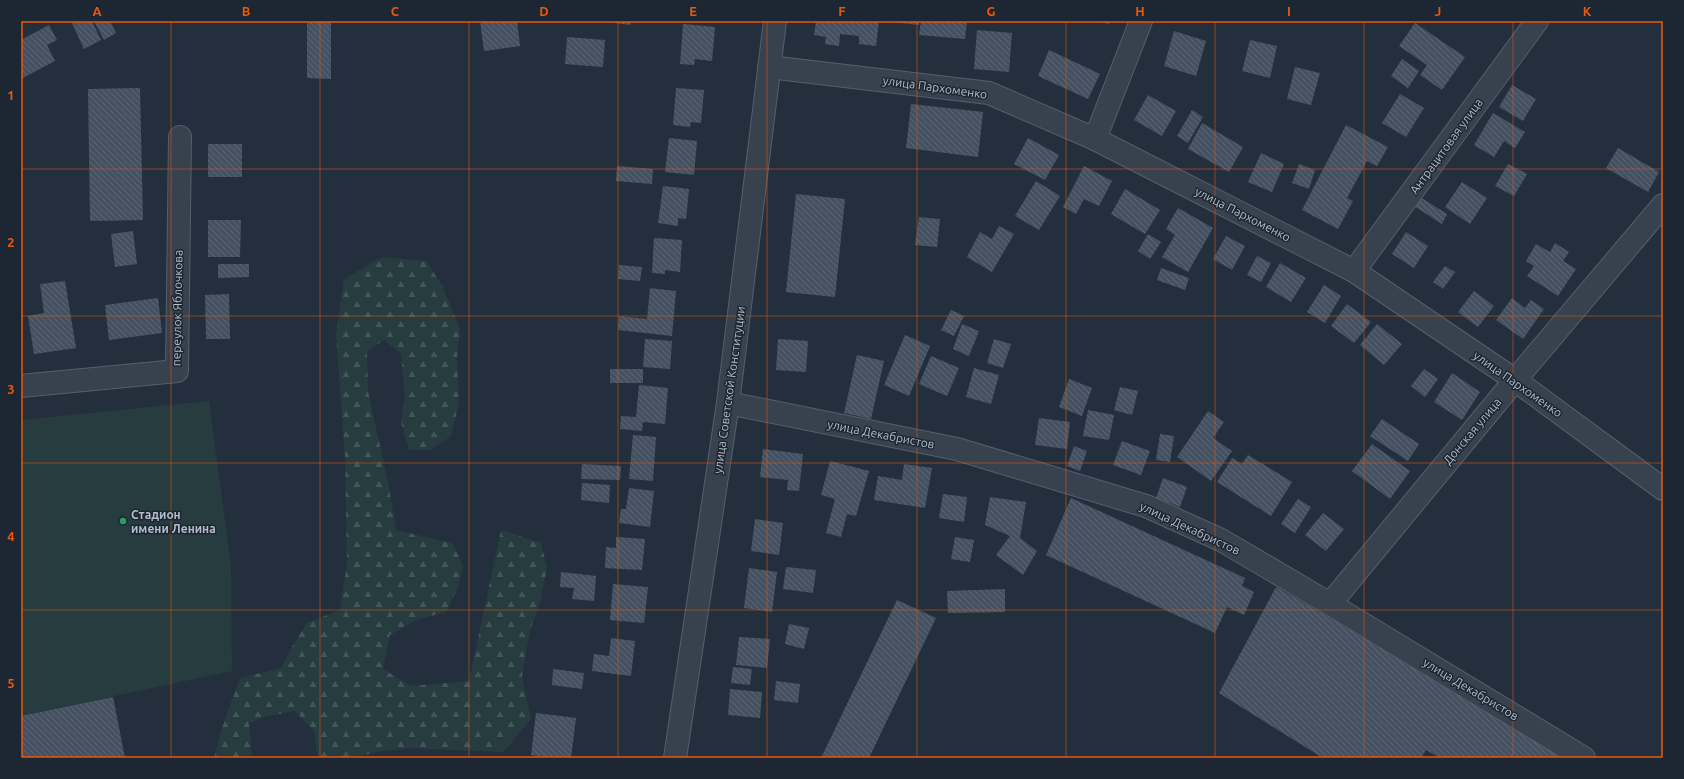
<svg xmlns="http://www.w3.org/2000/svg" width="1684" height="779" viewBox="0 0 1684 779" font-family="Ubuntu,sans-serif">
<defs>
<pattern id="forest-firs" width="22" height="20" patternUnits="userSpaceOnUse"><rect width="22" height="20" fill="#263c3f"/><path d="M5 1l3.5 6h-7zM16 11l3.5 6h-7z" fill="#435659"/></pattern>
<pattern id="building-back-hatch" width="6" height="6" patternUnits="userSpaceOnUse"><rect width="6" height="6" fill="#455162"/><path d="M-1 5l2 2M0 0l6 6M5-1l2 2" fill="none" stroke="#5d6877"/></pattern>
</defs>
<rect width="100%" height="100%" fill="#242f3e"/>
<path fill="#263c3f" d="M209,401L231,566L232,671L21,716V420Z"/>
<path fill="url(#forest-firs)" d="M382,257L426,261L442,285L460,329L457,359L459,402L451,436L431,450H409L401,422L405,396L401,354L384,340L367,351L368,391L389,487L396,530L452,543L463,565L458,587L446,612L416,620L390,635L383,669L411,686L469,681L501,530L541,543L547,568L540,602L530,630L522,676L531,719L503,752L409,748L378,752L350,758H318L314,731L295,711L264,717L249,723L252,758H214L223,725L240,678L281,668L294,643L307,623L340,610L347,563L345,457L336,334L344,279Z"/>
<g fill="url(#building-back-hatch)">
<path d="M71,21H82L83,23L92,21L101,40L84,49Z"/>
<path d="M94,21H115L111,23L116,33L104,40Z"/>
<path d="M307,21H331V79L307,78Z"/>
<path d="M480,21H517L520,46L484,51Z"/>
<path d="M599,21H631L630,25Z"/>
<path d="M816,21H879L876,46L859,44V36L840,34L839,46L825,44L826,37L814,35Z"/>
<path d="M883,21H919V25Z"/>
<path d="M921,21H967L965,39L919,35Z"/>
<path d="M1096,21H1109V24Z"/>
<path d="M1415,23L1465,57L1442,90L1420,75L1427,65L1399,46Z"/>
<path d="M683,24L715,27L712,61L695,59L694,65L680,64Z"/>
<path d="M49,25L57,40L47,45L55,61L21,79V40Z"/>
<path d="M977,30L1012,33L1009,72L974,69Z"/>
<path d="M1174,31L1206,41L1196,76L1164,66Z"/>
<path d="M567,37L605,40L603,67L565,64Z"/>
<path d="M1250,40L1277,46L1270,78L1242,71Z"/>
<path d="M1049,50L1100,74L1088,99L1038,76Z"/>
<path d="M1402,59L1419,71L1408,88L1391,76Z"/>
<path d="M1295,67L1320,73L1311,105L1287,99Z"/>
<path d="M1512,85L1536,99L1523,121L1499,107Z"/>
<path d="M140,88L143,220L90,221L88,89Z"/>
<path d="M676,88L704,90L701,123L691,122L690,127L673,125Z"/>
<path d="M1400,94L1424,108L1406,137L1382,123Z"/>
<path d="M1148,95L1176,111L1162,136L1134,120Z"/>
<path d="M911,104L983,112L978,157L906,148Z"/>
<path d="M1192,110L1203,117L1188,143L1177,136Z"/>
<path d="M1493,113L1525,132L1515,148L1504,141L1494,157L1474,145Z"/>
<path d="M1202,123L1243,147L1229,172L1188,149Z"/>
<path d="M1346,125L1388,147L1377,166L1367,161L1347,198L1353,201L1338,229L1302,210Z"/>
<path d="M669,138L697,141L694,175L665,172Z"/>
<path d="M1028,138L1059,155L1045,180L1014,164Z"/>
<rect x="208" y="144" width="34" height="33"/>
<path d="M1618,148L1659,172L1648,192L1606,168Z"/>
<path d="M1261,153L1284,164L1272,192L1248,182Z"/>
<path d="M1299,164L1315,170L1309,189L1292,183Z"/>
<path d="M1508,164L1527,174L1514,196L1495,186Z"/>
<path d="M617,166L653,169L652,184L616,181Z"/>
<path d="M1084,166L1112,181L1099,206L1084,199L1076,214L1063,207Z"/>
<path d="M1036,181L1060,196L1039,230L1015,216Z"/>
<path d="M1462,182L1487,198L1470,224L1445,207Z"/>
<path d="M663,186L689,189L686,219L678,218V226L658,223Z"/>
<path d="M1125,189L1160,210L1145,234L1111,214Z"/>
<path d="M796,194L845,199L835,297L786,292Z"/>
<path d="M1420,197L1447,214L1442,224L1414,206Z"/>
<path d="M1178,208L1213,228L1188,272L1162,257L1175,235L1166,229Z"/>
<path d="M919,217L940,219L937,247L915,245Z"/>
<path d="M208,220H241L240,257H208Z"/>
<path d="M999,226L1014,234L992,272L967,257L980,232L992,239Z"/>
<path d="M133,231L137,264L115,267L111,234Z"/>
<path d="M1406,232L1428,246L1414,268L1392,254Z"/>
<path d="M1148,234L1161,242L1150,259L1138,251Z"/>
<path d="M1226,236L1245,246L1232,270L1213,259Z"/>
<path d="M654,238L682,240L680,272L665,270V274L652,273Z"/>
<path d="M1555,243L1569,252L1563,261L1576,269L1558,296L1527,276L1534,266L1526,261L1536,244L1550,252Z"/>
<path d="M1257,256L1271,263L1261,282L1247,275Z"/>
<path d="M1280,263L1306,278L1291,302L1266,287Z"/>
<path d="M218,264H249V277L218,278Z"/>
<path d="M619,265L642,267L640,281L618,279Z"/>
<path d="M1445,266L1455,272L1443,289L1433,282Z"/>
<path d="M1161,268L1189,278L1185,290L1157,280Z"/>
<path d="M65,281L76,348L34,354L28,316L44,313L40,284Z"/>
<path d="M1324,285L1341,296L1325,323L1307,312Z"/>
<path d="M650,288L676,291L672,336L618,330L619,316L647,319Z"/>
<path d="M1474,291L1494,306L1478,327L1458,312Z"/>
<path d="M229,294L230,339H206L205,295Z"/>
<path d="M158,298L162,333L109,340L105,305Z"/>
<path d="M1512,298L1525,308L1531,300L1544,309L1523,339L1496,320Z"/>
<path d="M1347,304L1371,322L1354,343L1331,326Z"/>
<path d="M951,310L964,316L954,336L941,330Z"/>
<path d="M962,324L979,331L969,356L953,349Z"/>
<path d="M1377,324L1402,344L1384,365L1360,345Z"/>
<path d="M905,335L930,346L909,396L884,385Z"/>
<path d="M645,339L672,341L670,369L643,367Z"/>
<path d="M778,339L808,341L806,372L776,370Z"/>
<path d="M994,339L1011,344L1003,368L987,363Z"/>
<path d="M857,355L884,361L871,419L844,413Z"/>
<path d="M931,356L959,368L947,396L919,384Z"/>
<path d="M974,368L999,375L991,404L966,397Z"/>
<rect x="610" y="369" width="33" height="14"/>
<path d="M1424,369L1438,379L1425,397L1411,386Z"/>
<path d="M1452,373L1480,392L1462,420L1434,402Z"/>
<path d="M1069,379L1092,388L1082,416L1059,407Z"/>
<path d="M639,385L668,388L665,424L643,422L642,431L620,429L621,416L636,417Z"/>
<path d="M1120,387L1138,391L1132,415L1114,410Z"/>
<path d="M1088,410L1114,415L1109,440L1083,436Z"/>
<path d="M1208,411L1224,422L1213,438L1232,451L1211,481L1177,457Z"/>
<path d="M1039,418L1070,422L1067,449L1035,445Z"/>
<path d="M1382,419L1419,444L1408,461L1370,436Z"/>
<path d="M1160,434L1174,436L1170,462L1156,460Z"/>
<path d="M633,435L656,437L653,481L629,479Z"/>
<path d="M1122,441L1150,451L1141,475L1113,465Z"/>
<path d="M1372,444L1410,471L1390,499L1352,471Z"/>
<path d="M1074,446L1087,451L1080,471L1067,466Z"/>
<path d="M763,449L803,454L799,491L787,490L788,480L760,477Z"/>
<path d="M1248,455L1292,482L1271,516L1217,482L1232,458L1242,464Z"/>
<path d="M830,461L869,471L856,516L847,514L841,537L826,533L835,499L821,495Z"/>
<path d="M582,464L621,466L620,480L581,479Z"/>
<path d="M904,464L932,468L925,508L874,500L878,476L902,480Z"/>
<path d="M1163,478L1187,487L1180,507L1156,498Z"/>
<path d="M582,483L610,485L609,503L581,500Z"/>
<path d="M629,488L654,491L650,527L619,523L621,509H626Z"/>
<path d="M943,494L967,497L964,522L939,518Z"/>
<path d="M990,497L1026,502L1020,538L1037,551L1023,575L996,555L1010,536L985,525Z"/>
<path d="M1071,498L1245,578L1242,586L1254,592L1244,615L1227,607L1215,633L1046,555Z"/>
<path d="M1298,499L1311,507L1295,533L1281,524Z"/>
<path d="M1323,513L1344,529L1326,551L1305,535Z"/>
<path d="M755,519L783,523L779,555L751,551Z"/>
<path d="M616,537L645,539L642,570L605,568L606,547L616,548Z"/>
<path d="M955,537L974,540L970,562L951,559Z"/>
<path d="M786,567L816,570L813,593L783,589Z"/>
<path d="M749,568L777,572L772,612L744,608Z"/>
<path d="M561,572L596,576L594,601L572,599L574,588L560,587Z"/>
<path d="M613,584L648,587L644,623L610,620Z"/>
<path d="M1276,587L1458,691L1563,758H1440L1426,750L1421,758H1323L1219,693Z"/>
<path d="M1005,589V612L948,613L947,591Z"/>
<path d="M897,600L936,618L869,758H821Z"/>
<path d="M789,624L809,628L804,649L785,644Z"/>
<path d="M739,637L770,639L767,668L736,665Z"/>
<path d="M611,638L635,641L631,676L592,671L594,654L609,656Z"/>
<path d="M733,667L752,669L750,685L731,683Z"/>
<path d="M553,669L584,673L582,689L552,685Z"/>
<path d="M776,681L800,684L798,703L774,700Z"/>
<path d="M730,689L762,692L760,718L728,715Z"/>
<path d="M113,697L125,758H21V716Z"/>
<path d="M536,713L576,718L571,758H552L531,755Z"/>
</g>
<g fill="none" stroke-linecap="round" stroke-linejoin="round">
<defs>
<g id="minor">
<path d="M769,67L989,93L1095,139L1354,271L1515,380L1663,489"/>
<path d="M1095,139L1141,21"/>
<path d="M1354,271L1537,21"/>
<path d="M21,386L177,371L180,137"/>
<path d="M728,403L957,449L1146,506L1221,540L1330,604L1584,758"/>
<path d="M1330,604L1515,380L1663,205"/>
<path d="M675,758L728,403L775,21"/>
</g>
</defs>
<use href="#minor" stroke="#565f6c" stroke-width="24"/>
<use href="#minor" stroke="#38414e" stroke-width="22"/>
</g>
<path fill="none" stroke="#e8590c" stroke-width="1" stroke-opacity="0.55" d="M171,21V758M320,21V758M469,21V758M618,21V758M767,21V758M917,21V758M1066,21V758M1215,21V758M1364,21V758M1513,21V758M21,169H1663M21,316H1663M21,463H1663M21,610H1663"/>
<circle fill="#2e9e5b" stroke="#1d2633" stroke-width="1.5" cx="123" cy="521" r="4"/>
<g text-anchor="middle" dominant-baseline="central" stroke-width="3" stroke-linejoin="round" paint-order="stroke">
<g font-size="12" fill="#b4bcc9" stroke="#1d2633">
<text transform="translate(935 87) rotate(8)">улица Пархоменко</text>
<text transform="translate(1446 146) rotate(-54)">Антрацитовая улица</text>
<text transform="translate(1243 214) rotate(27)">улица Пархоменко</text>
<text transform="translate(177 308) rotate(-89)">переулок Яблочкова</text>
<text transform="translate(1518 384) rotate(35)">улица Пархоменко</text>
<text transform="translate(729 390) rotate(-82)">улица Советской Конституции</text>
<text transform="translate(1472 431) rotate(-50)">Донская улица</text>
<text transform="translate(881 434) rotate(11)">улица Декабристов</text>
<text transform="translate(1190 528) rotate(25)">улица Декабристов</text>
<text transform="translate(1471 689) rotate(31)">улица Декабристов</text>
</g>
<g font-size="12" font-weight="bold" fill="#b4bcc9" stroke="#1d2633" text-anchor="start">
<text x="131" y="514">Стадион<tspan x="131" dy="14">имени Ленина</tspan></text>
</g>
</g>
<rect width="1684" height="779" fill="none" stroke="#1d2633" stroke-width="44"/>
<rect x="22" y="22" width="1640" height="735" fill="none" stroke="#e8590c" stroke-width="1.5"/>
<g font-size="13" text-anchor="middle" font-weight="bold" fill="#e8590c">
<text x="97" y="16">A</text>
<text x="246" y="16">B</text>
<text x="395" y="16">C</text>
<text x="544" y="16">D</text>
<text x="693" y="16">E</text>
<text x="842" y="16">F</text>
<text x="991" y="16">G</text>
<text x="1140" y="16">H</text>
<text x="1289" y="16">I</text>
<text x="1438" y="16">J</text>
<text x="1587" y="16">K</text>
<text x="11" y="100">1</text>
<text x="11" y="247">2</text>
<text x="11" y="394">3</text>
<text x="11" y="541">4</text>
<text x="11" y="688">5</text>
</g>
</svg>
